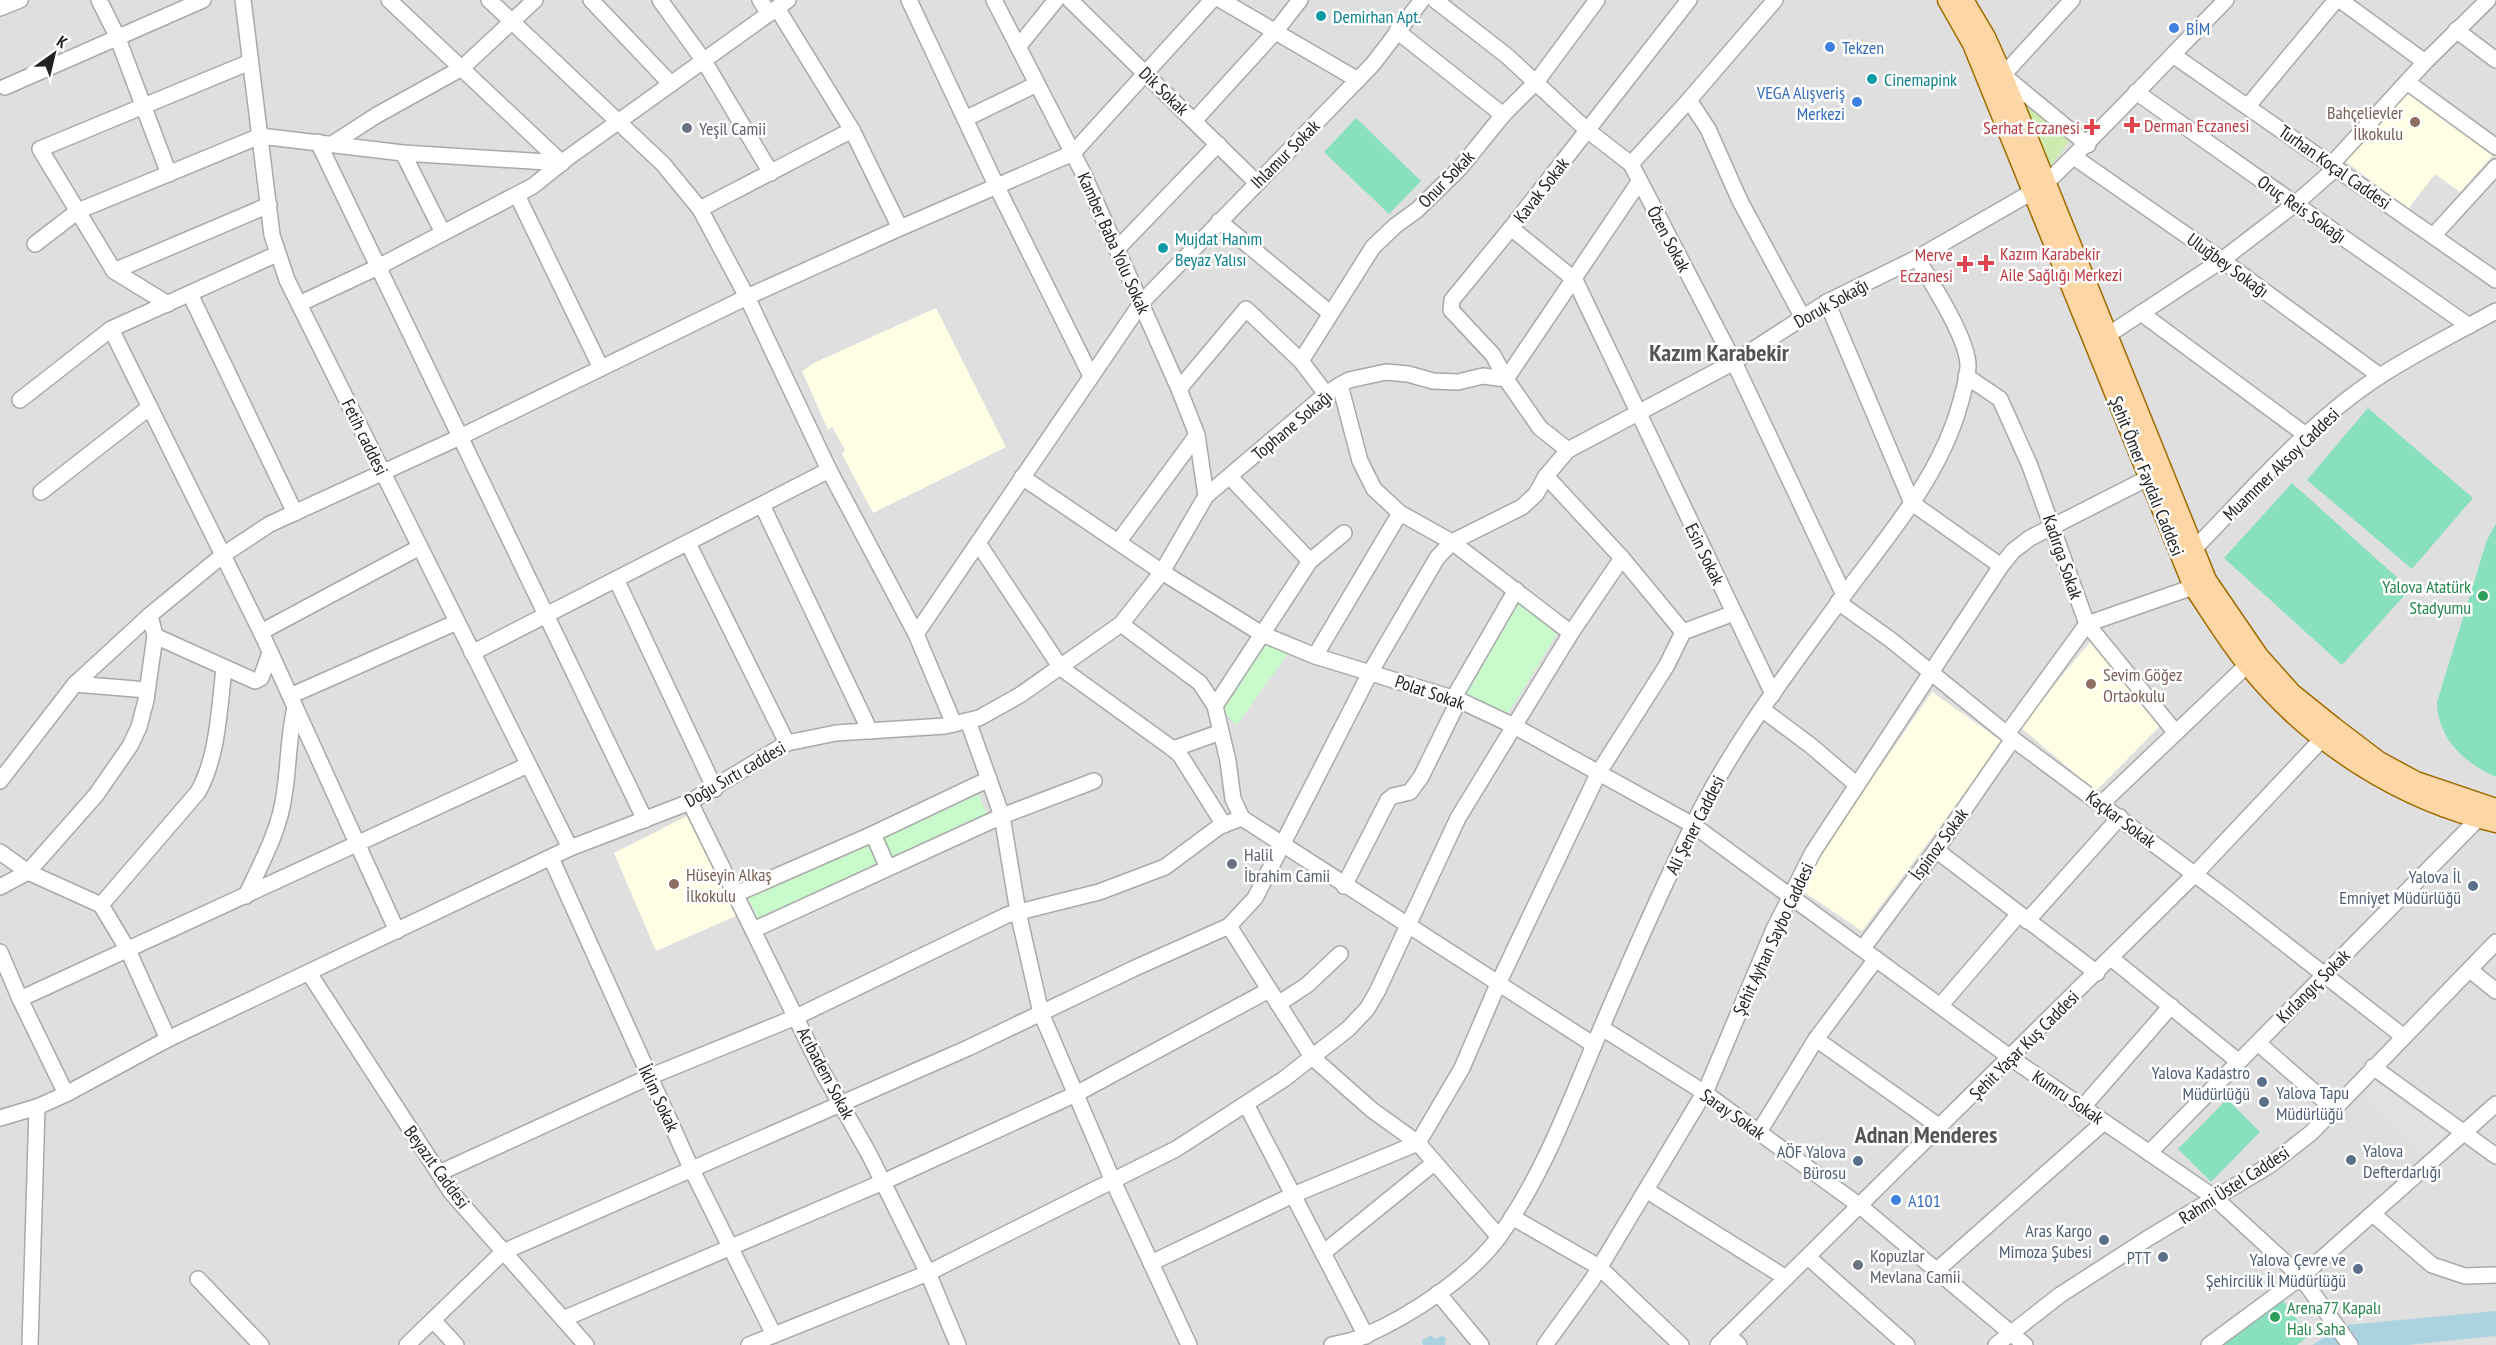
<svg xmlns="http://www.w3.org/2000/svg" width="2496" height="1345" viewBox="0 0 2496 1345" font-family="'PT Sans Narrow',sans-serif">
<rect width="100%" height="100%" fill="#f2efe9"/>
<rect fill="#e0dfdf" x="0" y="0" width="2496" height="1345"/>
<g fill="#ffffe5">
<path d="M2408,90L2494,154L2460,192L2435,174L2408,209L2345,161Z"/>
<path d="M936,308L1006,447L873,513L842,454L845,450L832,427L828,430L802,371L814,363Z"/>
<path d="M2090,642L2161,725L2096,791L2020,727Z"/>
<path d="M1932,692L2003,742L1862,931L1804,892L1816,860Z"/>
<path d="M687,816L736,916L656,951L614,853Z"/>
</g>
<path fill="#cdebb0" d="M2017,95L2071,139L2053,163L2049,164Z"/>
<g fill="#c8facc">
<path d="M1517,602H1521L1556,628L1557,634L1508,714L1462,693Z"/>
<path d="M1264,641L1289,652L1237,725L1223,713L1224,704Z"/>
<path d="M978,793L987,815L892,858L881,836Z"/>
<path d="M869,842L879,865L758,919L747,896Z"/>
</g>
<g fill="#88e0be">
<path d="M1356,118L1421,181L1389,214L1324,152Z"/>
<path d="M2368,408L2473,498L2412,569L2307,480Z"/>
<path d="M2292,483L2410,589L2342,665L2224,558Z"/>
<path d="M2496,524V777C2464,763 2438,739 2437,702L2487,540Z"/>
<path d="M2227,1099L2260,1132L2211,1182L2178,1149Z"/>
<path d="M2281,1298L2309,1336L2297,1345H2219Z"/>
</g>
<path fill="#e2e2e2" d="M2374,1081L2445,1132L2426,1154L2363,1098Z"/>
<g fill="#aad3df">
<path d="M2496,1311V1336L2407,1345H2312L2346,1325Z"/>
<path d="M1431,1335L1435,1339L1442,1336L1446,1338L1445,1345H1423L1422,1340Z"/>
</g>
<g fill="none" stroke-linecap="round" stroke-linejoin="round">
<defs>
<g id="minor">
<path d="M99,0L117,36L169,174"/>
<path d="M243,0L272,235L287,280L570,848"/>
<path d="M389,0L562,163"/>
<path d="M489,0L663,164L700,209L747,297L829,470L916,634L954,724"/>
<path d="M591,0L671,84"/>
<path d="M660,0L704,61L771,173"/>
<path d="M760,0L769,14"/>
<path d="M909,0L997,187L1091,376"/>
<path d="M994,0L1083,173L1179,389L1197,435L1206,496"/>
<path d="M1070,0L1257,183"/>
<path d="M1221,0L1358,80"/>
<path d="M1435,0L1507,56L1587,130L1631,164L1734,362L1844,595"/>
<path d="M2072,0L2003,75L2088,145"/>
<path d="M2340,0L2425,62"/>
<path d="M0,8L20,0"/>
<path d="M777,8L852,130L900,228"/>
<path d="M2456,30L2496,60"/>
<path d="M1397,31L1503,115"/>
<path d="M1018,47L1056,0"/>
<path d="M2173,55L2496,280"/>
<path d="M2407,82L2496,147"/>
<path d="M5,87L203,0"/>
<path d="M2136,92L2469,326"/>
<path d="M1689,100L1708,129L1740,201L1803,318"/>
<path d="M2248,106L2336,0"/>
<path d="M965,119L1037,84"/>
<path d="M1194,121L1275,32L1300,0"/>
<path d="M318,142L645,820"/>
<path d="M332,144L377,115L462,68L535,0"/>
<path d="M403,153L443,233"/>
<path d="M2074,157L2222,260L2380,376"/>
<path d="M1631,164L1689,100L1775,0"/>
<path d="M2331,165L2425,62L2488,0"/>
<path d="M1639,182L1506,379L1493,355L1451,310L1452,300L1511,228L1689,0"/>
<path d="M2046,183C2108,124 2166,61 2226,0"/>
<path d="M517,195L601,368"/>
<path d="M700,209L852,130"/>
<path d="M1219,221L1330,313"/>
<path d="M1511,228L1575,280L1773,694"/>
<path d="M2433,236L2496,167"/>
<path d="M35,244L78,211L260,136L403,153L562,163"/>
<path d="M1118,248L1218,144"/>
<path d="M114,271L269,205"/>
<path d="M190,294L295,513"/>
<path d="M1827,302L1912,503L2001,566"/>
<path d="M168,304L114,271L40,149L250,62"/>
<path d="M299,304L378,267L533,186L569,157L788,0"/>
<path d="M2141,313L2306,435"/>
<path d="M111,329L261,632L397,931"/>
<path d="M2108,335L2222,260L2295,204L2336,168"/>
<path d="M1301,361L1373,247L1395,226L1417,210L1460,168L1503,115L1537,81L1597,0"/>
<path d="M1966,376L2000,399L2030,466L2087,624L2176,733"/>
<path d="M1340,385L1360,461L1374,489L1400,513L1452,542L1571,633"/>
<path d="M1179,389L1246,309L1301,361L1326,394"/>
<path d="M20,400L111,329L277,254"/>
<path d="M1546,476L1622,558L1683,632"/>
<path d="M1022,477L1162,572L1262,634L1315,656L1459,700L1514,726L1693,825L2011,1058L2215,1198L2301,1277L2350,1345"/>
<path d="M1230,477L1310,561"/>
<path d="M41,492L150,407"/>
<path d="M762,505L870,731"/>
<path d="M1119,541L1197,435"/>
<path d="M688,543L787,743"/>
<path d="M978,543L1061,668L1173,749L1180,755L1224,825"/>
<path d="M2193,550C2252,490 2309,422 2380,376C2417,352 2458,332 2496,311"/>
<path d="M616,579L715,789"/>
<path d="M1838,602L1891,640L2013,739L2225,897L2404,1037"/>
<path d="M1121,624L1200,683L1215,706L1228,761L1233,799L1242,818L1594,1045"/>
<path d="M261,632L420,547"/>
<path d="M916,634L1142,302L1373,64L1422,0"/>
<path d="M155,636L255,681L261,678L270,653"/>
<path d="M472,653L829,470"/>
<path d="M1315,656L1400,513"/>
<path d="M75,684L147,690"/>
<path d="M290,696L457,622"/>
<path d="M1453,699L1516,590"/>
<path d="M1215,706L1310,561L1344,533"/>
<path d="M1763,710L1810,745L1857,785"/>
<path d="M968,721L1002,816L1018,912L1041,1013L1113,1181L1189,1345"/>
<path d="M2007,734L2087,624L2193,587"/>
<path d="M1173,749L1221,732"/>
<path d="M0,781L75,684L150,615L223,555L270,524L460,437L747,297L900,228L1073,153L1212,0"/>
<path d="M690,802L822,1071L869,1154L928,1273L958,1345"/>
<path d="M2101,804L2247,665"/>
<path d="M873,834L888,868"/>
<path d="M1936,850L2097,973"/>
<path d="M0,852L28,872L101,905L198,792C218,757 219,709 224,669"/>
<path d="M551,858L691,1168L774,1335"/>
<path d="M1344,886L1388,800L1393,796L1410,792L1421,777L1459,700"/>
<path d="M0,887L28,872L96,795L130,746L139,727L146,700L155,636L150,615"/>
<path d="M736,894L873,834L989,779"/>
<path d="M246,896C261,863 279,832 284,796C289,766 288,737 295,708"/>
<path d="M101,905L128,950L168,1039"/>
<path d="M2027,921L2120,817"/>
<path d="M1229,926L1312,1057L1372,1110L1418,1143L1499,1237"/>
<path d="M753,930L1002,816L1094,781"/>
<path d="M1863,948L1936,850L2013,739"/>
<path d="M0,952L20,999L66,1094"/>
<path d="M2111,958L2239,1062"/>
<path d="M2470,970L2496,991"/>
<path d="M309,973L451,1192L586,1345"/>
<path d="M20,999L528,765"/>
<path d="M1278,1004L1307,985L1340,954"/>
<path d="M1940,1006L2019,914"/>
<path d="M1602,1028L1705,1093L1860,1206L2025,1345"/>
<path d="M1816,1039L1940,1127"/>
<path d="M2258,1043L2334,1109"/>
<path d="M2373,1067L2496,1156"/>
<path d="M1246,1104L1366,1336"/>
<path d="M2082,1108L2171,1006"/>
<path d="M0,1118L37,1107L66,1094L168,1039L570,848L690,802L787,743L836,733L945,726L979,718L1020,695L1121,624L1162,572L1206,496L1326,394L1340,385L1349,380L1386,372L1408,374L1433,381L1458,382L1483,376L1506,379L1540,428L1568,450"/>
<path d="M1759,1132L1816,1039L1876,959"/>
<path d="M2149,1153L2478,819"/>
<path d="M439,1173L649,1077L796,1017L1007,915L1099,892L1165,867L1220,826L1242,818"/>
<path d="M1646,1190L1786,1278"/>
<path d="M2373,1214L2432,1265L2465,1276L2496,1275"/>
<path d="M1512,1217L1599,1267L1681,1345"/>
<path d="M1323,1253L1434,1163"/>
<path d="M1808,1257L1907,1345"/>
<path d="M1151,1263L1293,1195L1418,1143L1462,1068L1498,984L1599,772L1667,665L1683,632L1734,613"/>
<path d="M1937,1270L2104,1122"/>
<path d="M198,1279L261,1345"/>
<path d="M1438,1293L1481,1345"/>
<path d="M563,1319L883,1182L1076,1094L1269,990"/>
<path d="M433,1320L456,1345"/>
<path d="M1728,1335L1739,1345"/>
<path d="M30,1345L37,1107"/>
<path d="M407,1345L503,1252L968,1048L1135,968L1229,926L1255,898L1371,671L1437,558L1452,542L1522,507L1536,494L1546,476L1568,450L1734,362L1827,302L1917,258L2032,192"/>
<path d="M749,1345L928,1273L1176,1149L1284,1079L1348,1029L1367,1009L1377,992L1458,818L1571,633L1622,558"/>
<path d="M1332,1345C1343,1342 1354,1341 1364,1336C1410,1316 1472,1276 1501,1234C1542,1176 1567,1109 1594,1045C1625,972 1657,899 1692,827C1730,748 1784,677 1836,606C1881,543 1939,481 1960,404C1963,393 1968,377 1968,365C1967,337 1932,284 1917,258"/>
<path d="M1545,1345L1592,1280L1707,1088L1774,929L1813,852L2001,566L2013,551L2030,538L2148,478"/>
<path d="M1718,1345L2195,874L2323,738"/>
<path d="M1996,1345L2060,1295L2150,1237L2270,1165L2311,1133L2496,942"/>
<path d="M2209,1345L2301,1277L2496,1104"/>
</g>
<g id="major">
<path d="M1947,0L1972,44L2193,587C2211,613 2228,642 2248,666C2310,743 2400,801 2496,823"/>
<path d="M1964,0L1986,37L2003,75L2207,580L2259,656L2292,693L2333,726L2379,761L2416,781L2496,808"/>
</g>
</defs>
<use href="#minor" stroke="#a9a9a9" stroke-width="18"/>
<use href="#major" stroke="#a06b00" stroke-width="21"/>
<use href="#minor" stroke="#fff" stroke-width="15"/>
<use href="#major" stroke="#fcd6a4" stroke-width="18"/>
</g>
<g fill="#0f9aa8" stroke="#fff" stroke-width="2">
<circle cx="1321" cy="16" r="6"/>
<circle cx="1872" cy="79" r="6"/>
<circle cx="1163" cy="248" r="6"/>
</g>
<g fill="#3f7fe0" stroke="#fff" stroke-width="2">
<circle cx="2174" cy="28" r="6"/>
<circle cx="1830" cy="47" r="6"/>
<circle cx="1857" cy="102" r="6"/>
<circle cx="1896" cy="1200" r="6"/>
</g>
<g fill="#8d6e63" stroke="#fff" stroke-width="2">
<circle cx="2415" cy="122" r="6"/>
<circle cx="2091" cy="684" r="6"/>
<circle cx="674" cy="884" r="6"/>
</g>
<g fill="#e0444e" stroke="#fff" stroke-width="2">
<path d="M2129 116h6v6h6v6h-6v6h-6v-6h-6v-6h6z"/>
<path d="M2089 118h6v6h6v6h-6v6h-6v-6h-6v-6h6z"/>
<path d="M1983 254h6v6h6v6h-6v6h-6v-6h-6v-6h6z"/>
<path d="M1962 255h6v6h6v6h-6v6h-6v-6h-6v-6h6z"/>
</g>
<g fill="#6b7280" stroke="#fff" stroke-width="2">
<circle cx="687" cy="128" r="6"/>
<circle cx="1232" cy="864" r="6"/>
<circle cx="1858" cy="1265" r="6"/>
</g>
<g fill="#2e9e5b" stroke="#fff" stroke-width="2">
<circle cx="2483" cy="596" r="6"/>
<circle cx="2275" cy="1317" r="6"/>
</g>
<g fill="#5c6f8a" stroke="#fff" stroke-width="2">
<circle cx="2473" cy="886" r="6"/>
<circle cx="2262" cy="1082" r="6"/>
<circle cx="2264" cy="1102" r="6"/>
<circle cx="2351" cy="1160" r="6"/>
<circle cx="1858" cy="1161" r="6"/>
<circle cx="2104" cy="1240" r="6"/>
<circle cx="2163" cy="1257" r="6"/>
<circle cx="2358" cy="1269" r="6"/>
</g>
<g text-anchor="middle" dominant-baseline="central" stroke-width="5" stroke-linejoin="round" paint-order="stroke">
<g font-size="18" fill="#0d838f" stroke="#fff" text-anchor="start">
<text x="1333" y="16">Demirhan Apt.</text>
<text x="1884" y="79">Cinemapink</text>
<text x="1175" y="238">Mujdat Hanım<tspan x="1175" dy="21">Beyaz Yalısı</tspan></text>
</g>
<g font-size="18" fill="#366cbe" stroke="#fff" text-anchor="start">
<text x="2186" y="28">BİM</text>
<text x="1842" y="47">Tekzen</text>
<text x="1845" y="92" text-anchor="end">VEGA Alışveriş<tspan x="1845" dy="21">Merkezi</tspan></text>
<text x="1908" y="1200">A101</text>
</g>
<g font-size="18" fill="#222" stroke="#fff">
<text transform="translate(1164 91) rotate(44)">Dik Sokak</text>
<text transform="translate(1285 154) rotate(-45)">Ihlamur Sokak</text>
<text transform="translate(2335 167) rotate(35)">Turhan Koçal Caddesi</text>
<text transform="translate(1446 179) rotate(-46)">Onur Sokak</text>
<text transform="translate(1541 190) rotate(-52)">Kavak Sokak</text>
<text transform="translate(2302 209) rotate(35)">Oruç Reis Sokağı</text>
<text transform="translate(1669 239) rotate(62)">Özen Sokak</text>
<text transform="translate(1114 243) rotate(66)">Kamber Baba Yolu Sokak</text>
<text transform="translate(2228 265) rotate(36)">Uluğbey Sokağı</text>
<text transform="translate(1831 303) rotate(-29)">Doruk Sokağı</text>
<text transform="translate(1292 425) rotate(-40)">Tophane Sokağı</text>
<text transform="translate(365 437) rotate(64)">Fetih caddesi</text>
<text transform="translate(2281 464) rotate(-44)">Muammer Aksoy Caddesi</text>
<text transform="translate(2147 476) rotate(68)">Şehit Ömer Faydalı Caddesi</text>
<text transform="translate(1705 554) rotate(64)">Esin Sokak</text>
<text transform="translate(2063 557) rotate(71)">Kadırga Sokak</text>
<text transform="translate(1430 692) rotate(19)">Polat Sokak</text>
<text transform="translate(735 774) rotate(-30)">Doğu Sırtı caddesi</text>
<text transform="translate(2121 819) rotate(37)">Kaçkar Sokak</text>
<text transform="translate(1695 825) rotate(-63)">Ali Şener Caddesi</text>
<text transform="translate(1939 844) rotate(-54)">İspinoz Sokak</text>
<text transform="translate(1773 939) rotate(-65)">Şehit Ayhan Saybo Caddesi</text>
<text transform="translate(2313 986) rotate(-45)">Kırlangıç Sokak</text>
<text transform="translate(2024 1045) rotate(-45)">Şehit Yaşar Kuş Caddesi</text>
<text transform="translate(826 1073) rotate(62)">Acıbadem Sokak</text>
<text transform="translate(2068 1097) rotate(34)">Kumru Sokak</text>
<text transform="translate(659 1098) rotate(65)">İklim Sokak</text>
<text transform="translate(1733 1114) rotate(35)">Saray Sokak</text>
<text transform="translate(437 1167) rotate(54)">Beyazıt Caddesi</text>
<text transform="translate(2234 1185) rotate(-33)">Rahmi Üstel Caddesi</text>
</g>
<g font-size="18" fill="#785e54" stroke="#fff" text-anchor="start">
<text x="2403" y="112" text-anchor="end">Bahçelievler<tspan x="2403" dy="21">İlkokulu</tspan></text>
<text x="2103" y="674">Sevim Göğez<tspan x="2103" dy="21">Ortaokulu</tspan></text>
<text x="686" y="874">Hüseyin Alkaş<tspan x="686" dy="21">İlkokulu</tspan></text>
</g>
<g font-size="18" fill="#be3a42" stroke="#fff" text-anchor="start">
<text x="2144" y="125">Derman Eczanesi</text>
<text x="2080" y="127" text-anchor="end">Serhat Eczanesi</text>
<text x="2000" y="253">Kazım Karabekir<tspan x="2000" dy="21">Aile Sağlığı Merkezi</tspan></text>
<text x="1953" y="254" text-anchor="end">Merve<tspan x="1953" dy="21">Eczanesi</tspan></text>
</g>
<g font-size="18" fill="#5b616d" stroke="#fff" text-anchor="start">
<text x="699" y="128">Yeşil Camii</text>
<text x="1244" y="854">Halil<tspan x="1244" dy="21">İbrahim Camii</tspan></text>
<text x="1870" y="1255">Kopuzlar<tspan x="1870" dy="21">Mevlana Camii</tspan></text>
</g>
<g font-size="18" fill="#27864d" stroke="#fff" text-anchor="end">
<text x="2471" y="586">Yalova Atatürk<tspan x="2471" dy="21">Stadyumu</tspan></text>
<text x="2287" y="1307" text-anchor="start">Arena77 Kapalı<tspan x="2287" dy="21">Halı Saha</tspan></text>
</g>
<g font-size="18" fill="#4e5e75" stroke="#fff" text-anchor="end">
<text x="2461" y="876">Yalova İl<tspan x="2461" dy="21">Emniyet Müdürlüğü</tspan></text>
<text x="2250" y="1072">Yalova Kadastro<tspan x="2250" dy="21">Müdürlüğü</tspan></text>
<text x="2276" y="1092" text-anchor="start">Yalova Tapu<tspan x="2276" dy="21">Müdürlüğü</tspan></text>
<text x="2363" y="1150" text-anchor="start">Yalova<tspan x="2363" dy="21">Defterdarlığı</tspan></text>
<text x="1846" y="1151">AÖF Yalova<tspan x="1846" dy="21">Bürosu</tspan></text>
<text x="2092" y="1230">Aras Kargo<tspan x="2092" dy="21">Mimoza Şubesi</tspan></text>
<text x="2151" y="1257">PTT</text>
<text x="2346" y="1259">Yalova Çevre ve<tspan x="2346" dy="21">Şehircilik İl Müdürlüğü</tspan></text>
</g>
<g font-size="24" font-weight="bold" fill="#555" stroke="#fff">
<text x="1719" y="352">Kazım Karabekir</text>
<text x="1926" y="1134">Adnan Menderes</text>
</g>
</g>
<g transform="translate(54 54) rotate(34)" stroke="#ffffff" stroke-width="4.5" paint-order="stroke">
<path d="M0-4.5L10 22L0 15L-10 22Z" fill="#222222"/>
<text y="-9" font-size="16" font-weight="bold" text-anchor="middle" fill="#222222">K</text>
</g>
</svg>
